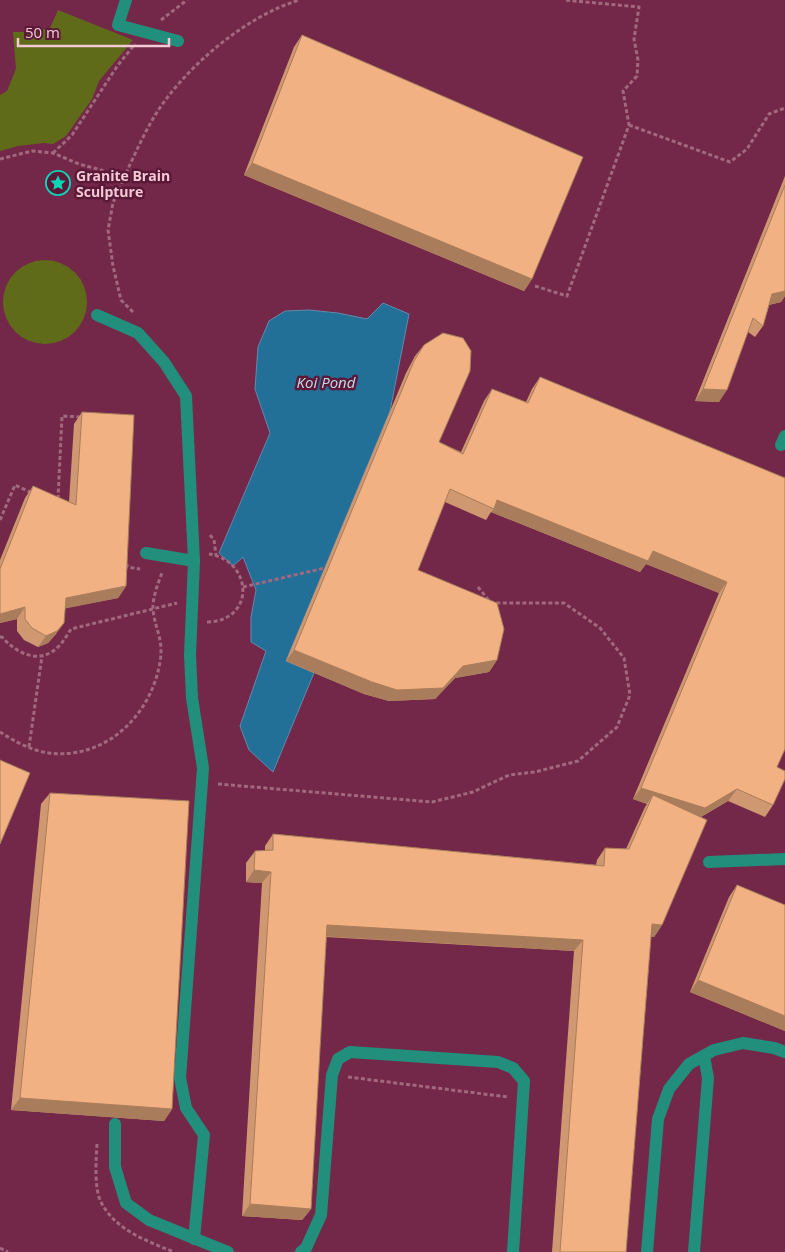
<svg xmlns="http://www.w3.org/2000/svg" width="785" height="1252" viewBox="0 0 785 1252" font-family="'Open Sans',sans-serif">
<rect width="100%" height="100%" fill="#672541"/>
<rect fill="#742849" x="0" y="0" width="785" height="1252"/>
<g fill="#606b19">
<path d="M58,10L133,40L99,81L92,99L66,136L53,144L44,143L18,146L0,151V95L7,91L16,69L13,32H29L50,28Z"/>
<circle cx="45" cy="302" r="42"/>
</g>
<path fill="#226f98" stroke="#618aab" d="M383,303L409,314L390,411L286,661L314,673L273,772L249,750L240,726L266,651L251,642V617L256,590L243,557L233,566L219,553L270,433L255,389L258,347L269,321L285,311L309,310L338,313L367,319Z"/>
<g fill="none" stroke-linecap="round" stroke-linejoin="round">
<g stroke="#a1687e" stroke-width="3" stroke-dasharray="4 2.5" stroke-linecap="butt">
<path d="M161,20L187,0"/>
<path d="M629,125L730,162L747,149L769,114L785,108"/>
<path d="M53,153L72,135L118,65L135,44"/>
<path d="M0,159L32,151L53,153L79,164L101,170L123,179L113,203L108,230L113,266L121,300L134,313"/>
<path d="M123,179C133,159 142,137 154,117C182,70 246,15 300,0"/>
<path d="M535,286L567,296L629,125L623,91L637,76L638,60L634,39L639,7L564,0"/>
<path d="M58,499L62,416L82,417"/>
<path d="M0,520L15,485L32,493"/>
<path d="M210,535L214,540L216,555"/>
<path d="M127,564V567L140,569"/>
<path d="M243,587L325,568"/>
<path d="M207,622C256,621 253,561 209,554"/>
<path d="M0,637H2C17,654 41,666 60,645C64,640 68,634 71,629L177,603"/>
<path d="M0,732C14,741 32,751 49,753C105,760 151,716 160,662C164,640 155,629 153,610C152,599 158,583 162,573"/>
<path d="M29,747L42,656"/>
<path d="M218,784L432,802L473,792L509,775L535,772L578,761L617,727L630,695L624,658L600,628L564,603H491L477,586"/>
<path d="M348,1077L508,1097"/>
<path d="M97,1144C96,1159 94,1189 101,1202C115,1230 147,1241 174,1252"/>
<path d="M0,1248L8,1252"/>
</g>
<g stroke="#218f7b" stroke-width="12">
<path d="M126,0L118,25L178,41"/>
<path d="M97,315L138,333L164,362L186,396L194,561L190,655L192,698L203,768L180,1078L186,1108L204,1135L194,1239"/>
<path d="M781,445L785,436"/>
<path d="M146,553L194,561"/>
<path d="M709,862L785,859"/>
<path d="M115,1124V1167L126,1203L149,1220L228,1252"/>
<path d="M301,1252L306,1248L321,1215L332,1075L338,1059L350,1052L498,1062L513,1068L524,1081L513,1252"/>
<path d="M647,1252L658,1119L669,1089L689,1064L714,1050L743,1043L774,1048L785,1052"/>
<path d="M694,1252L708,1078L704,1056"/>
</g>
</g>
<g fill="#d09870">
<path d="M302,35L532,279L524,291L244,175L294,47Z"/>
<path d="M785,176V296L781,302L769,305L763,326L755,337L748,332L719,402L695,401Z"/>
<path d="M424,345L439,442L461,452L484,401L492,389L526,402L532,389L540,377L785,478L777,767L773,805L765,817L728,801L701,817L662,925L654,937L651,936L626,1252H552L574,951L326,937L311,1209L302,1220L242,1216L262,883L246,882V863L255,851H265V846L273,834L596,865L597,860L605,848L626,849L645,807L647,804L633,799L719,593L646,564L640,572L491,512L486,520L445,502L418,570L497,660L489,672L455,678L435,699L389,701L364,694L286,661L406,373L415,356Z"/>
<path d="M82,412L126,586L118,598L65,608L56,634L48,643L38,647L24,640L17,631V619L0,623V560L25,498L33,486L69,502L74,424Z"/>
<path d="M50,793L172,1109L164,1121L11,1110L41,804Z"/>
<path d="M737,885L785,905V1031L690,992L729,897Z"/>
</g>
<g fill="#a97c5b">
<path d="M252,163L532,279L524,291L244,175Z"/>
<path d="M785,291V296L781,302L763,306L772,294Z"/>
<path d="M703,389L727,390L719,402L695,401Z"/>
<path d="M497,500L653,551L727,582L719,593L646,564L640,572L491,512L494,509Z"/>
<path d="M126,586L118,598L58,610L66,598Z"/>
<path d="M25,607L17,619L0,623V614Z"/>
<path d="M64,623L56,634L48,643L38,647L46,636Z"/>
<path d="M294,650L463,666L497,660L489,672L455,678L435,699L389,701L364,694L286,661Z"/>
<path d="M641,788L737,789L728,801L697,819L653,795L647,804L633,799Z"/>
<path d="M254,870L271,872L262,883L246,882Z"/>
<path d="M652,924L662,925L654,937L644,936Z"/>
<path d="M327,925L583,940L574,951L319,936Z"/>
<path d="M698,980L785,1016V1031L690,992Z"/>
<path d="M20,1098L172,1109L164,1121L11,1110Z"/>
<path d="M250,1204L311,1209L302,1220L242,1216Z"/>
</g>
<g fill="#f2b182" stroke="#a97c5b">
<path d="M302,35L583,157L532,279L252,163Z"/>
<path d="M785,185V291L772,294L763,326L753,318L727,390L703,389Z"/>
<path d="M443,333L463,338L471,351L470,371L439,442L463,454L492,389L528,403L540,377L785,478V749L777,767L785,771V779L773,805L737,789L705,808L641,788L727,582L653,551L648,561L497,500L494,509L450,489L418,570L497,603L504,629L497,660L463,666L443,688L397,690L372,682L294,650L414,361L424,345Z"/>
<path d="M82,412L134,415L126,586L66,598L64,623L57,631L46,636L32,628L25,619V607L0,614V569L33,486L76,505Z"/>
<path d="M0,760L30,773L0,844Z"/>
<path d="M50,793L189,801L172,1109L20,1098Z"/>
<path d="M653,795L707,820L662,925L652,924L626,1252H560L583,940L327,925L311,1209L250,1204L271,872L254,870L255,851L273,850V834L604,866L605,848L629,849Z"/>
<path d="M737,885L785,905V1016L698,980Z"/>
</g>
<defs>
<symbol id="sight-ring" viewBox="-11 -11 22 22"><circle r="9.5" fill="#5b1937" stroke="#0ad5b5" stroke-width="1.5"/><path d="M0-6L1.8-2.2L6-1.7L2.9 1.2L3.7 5.4L0 3.3L-3.7 5.4L-2.9 1.2L-6-1.7L-1.8-2.2Z" fill="#0ad5b5"/></symbol>
</defs>
<g fill-rule="evenodd">
<use href="#sight-ring" x="44" y="169" width="28" height="28"/>
</g>
<g text-anchor="middle" dominant-baseline="central" stroke-width="5" stroke-linejoin="round" paint-order="stroke">
<g font-size="14" font-weight="bold" fill="#f3c9d6" stroke="#5b1937" text-anchor="start">
<text x="76" y="175">Granite Brain<tspan x="76" dy="16">Sculpture</tspan></text>
</g>
<g font-size="15" font-style="italic" fill="#c1ddef" stroke="#5b1937">
<text x="326" y="382">Koi Pond</text>
</g>
</g>
<path d="M18 38v8h151v-8" fill="none" stroke="#f3c9d6" stroke-width="2.5"/>
<text x="25" y="38" font-size="15" fill="#f3c9d6" stroke="#5b1937" stroke-width="4" paint-order="stroke">50 m</text>
</svg>
